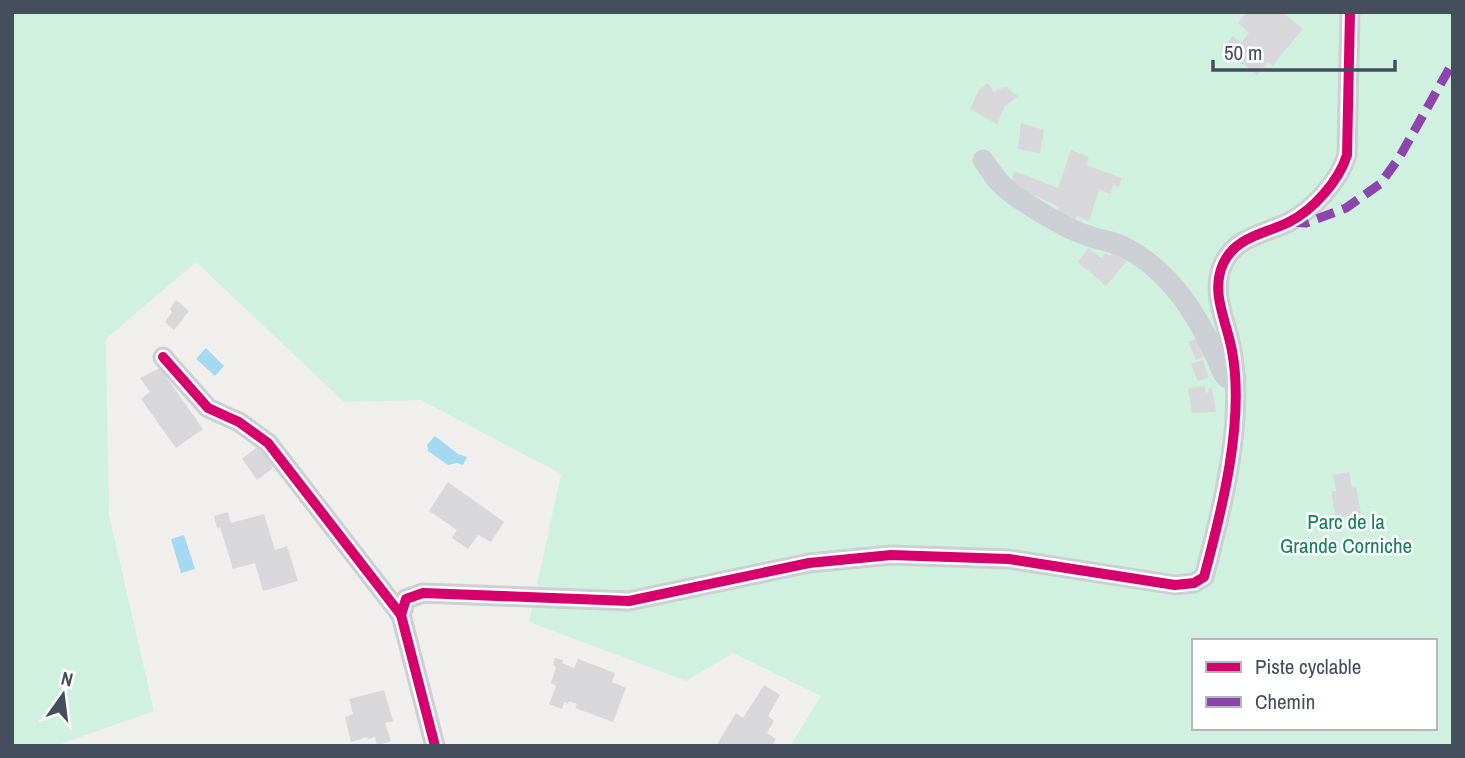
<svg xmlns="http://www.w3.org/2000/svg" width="1465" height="758" viewBox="0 0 1465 758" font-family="'Archivo Narrow',sans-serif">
<rect width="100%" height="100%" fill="#f0efee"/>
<path fill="#d1f1e0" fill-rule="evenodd" d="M12,12H1453V746H790L821,696L733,653L686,681L529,622L561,474L421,400L344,402L196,262L106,339L109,515L154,711L55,746H12ZM1194,641H1435V728H1194Z"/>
<g fill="#a3d9f1">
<path d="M206,348L224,366L215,376L196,359Z"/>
<path d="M435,436L458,454L467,457L463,465L457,463L448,465L428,451L427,445Z"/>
<path d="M184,535L195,569L181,573L171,539Z"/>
</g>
<g fill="#d8d8da">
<path d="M1247,12H1282L1303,29L1272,66L1268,62L1257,76L1224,47L1233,36L1241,43L1249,33L1238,23Z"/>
<path d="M988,83L994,91L1006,87L1018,96L1005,106L997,124L970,109L979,90Z"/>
<path d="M1021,123L1044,130L1040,153L1018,149Z"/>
<path d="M1071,150L1089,157L1086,165L1122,178L1119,187L1113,185L1110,194L1099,190L1089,221L1077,216L1074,223L1056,212L1059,207L1012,185L1014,171L1058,188Z"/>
<path d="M1088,248L1101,258L1106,253L1110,256L1116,248L1129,258L1106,286L1078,262Z"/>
<path d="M176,300L189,311L174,330L165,322L172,312L170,309Z"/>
<path d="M1197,338L1205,356L1196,360L1188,342Z"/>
<path d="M1203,360L1209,378L1198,381L1191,364Z"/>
<path d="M160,368L203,429L176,448L141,399L150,392L140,378Z"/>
<path d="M1205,386L1206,393L1209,392L1208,389L1212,387L1216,412L1192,413L1188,388Z"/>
<path d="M259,446L273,468L257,480L242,459Z"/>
<path d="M1349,472L1352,488L1356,487L1361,514L1336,518L1331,492L1336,491L1333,475Z"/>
<path d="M448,482L504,522L491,542L478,535L468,549L452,538L457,530L429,511Z"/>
<path d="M228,512L231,523L264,514L275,550L287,546L298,581L263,591L255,563L233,569L220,527L217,528L214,516Z"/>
<path d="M555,658L563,660L562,663L574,668L578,659L615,673L612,682L626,688L613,722L575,708L577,704L569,701L568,704L564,702L562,709L549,704L556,686L551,683L556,667L553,665Z"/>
<path d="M764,685L780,695L768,716L774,721L767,733L776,739L772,746H716L736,713L743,718Z"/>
<path d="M384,690L393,721L385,723L391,741L377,746L375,737L368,739L367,737L351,742L345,717L353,714L349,699Z"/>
</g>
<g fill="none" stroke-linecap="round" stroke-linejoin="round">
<g stroke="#cccfd3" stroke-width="21">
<path d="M983,160C988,167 993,175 999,182C1014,198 1064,228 1086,235C1099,240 1113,241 1126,248C1175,274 1203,324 1223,373L1227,378L1236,379"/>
<path d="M163,357L208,408L239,422L268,443L401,615"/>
<path d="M435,746L401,615L406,599L423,593L629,601L809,563L891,555L1009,559L1175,585L1194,583L1204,577C1222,510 1245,420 1232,351C1227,322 1210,293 1223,264C1236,236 1265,234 1289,222C1313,210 1339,181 1347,155L1350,12"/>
</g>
<path stroke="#8e44ad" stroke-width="9" stroke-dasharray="18 9" stroke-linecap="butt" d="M1291,222L1306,223L1346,208L1380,184L1399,158L1453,62"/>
<defs>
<g id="cycleway">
<path d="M163,357L208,408L239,422L268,443L401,615"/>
<path d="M435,746L401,615L406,599L423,593L629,601L809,563L891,555L1009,559L1175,585L1194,583L1204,577C1222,510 1245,420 1232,351C1227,322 1210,293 1223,264C1236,236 1265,234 1289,222C1313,210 1339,181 1347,155L1350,12"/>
</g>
</defs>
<use href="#cycleway" stroke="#fff" stroke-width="15"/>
<use href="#cycleway" stroke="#d6006c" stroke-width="10"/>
</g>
<g text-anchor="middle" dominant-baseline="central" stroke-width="5" stroke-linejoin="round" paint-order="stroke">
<g font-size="21" fill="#108356" stroke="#fff">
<text x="1346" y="521">Parc de la<tspan x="1346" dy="24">Grande Corniche</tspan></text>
</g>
</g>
<rect width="1465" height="758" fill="none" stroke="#444e5c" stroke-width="28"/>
<rect x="1192" y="639" width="245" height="91" fill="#ffffff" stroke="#b4b8be" stroke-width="2"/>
<rect x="1206" y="662" width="35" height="10" fill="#d6006c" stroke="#b4b8be" stroke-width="2"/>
<text x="1255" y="674" font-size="21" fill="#444e5c">Piste cyclable</text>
<rect x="1206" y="697" width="35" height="10" fill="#8e44ad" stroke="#b4b8be" stroke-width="2"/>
<text x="1255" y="709" font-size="21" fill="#444e5c">Chemin</text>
<g transform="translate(63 695) rotate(14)" stroke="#ffffff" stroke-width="5" paint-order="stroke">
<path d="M0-5L12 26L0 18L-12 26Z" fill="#444e5c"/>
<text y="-10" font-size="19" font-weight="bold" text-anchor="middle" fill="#444e5c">N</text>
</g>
<path d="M1213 60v10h182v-10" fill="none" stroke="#444e5c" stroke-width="3.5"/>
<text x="1224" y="60" font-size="21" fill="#444e5c" stroke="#ffffff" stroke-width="5" paint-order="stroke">50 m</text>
</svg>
